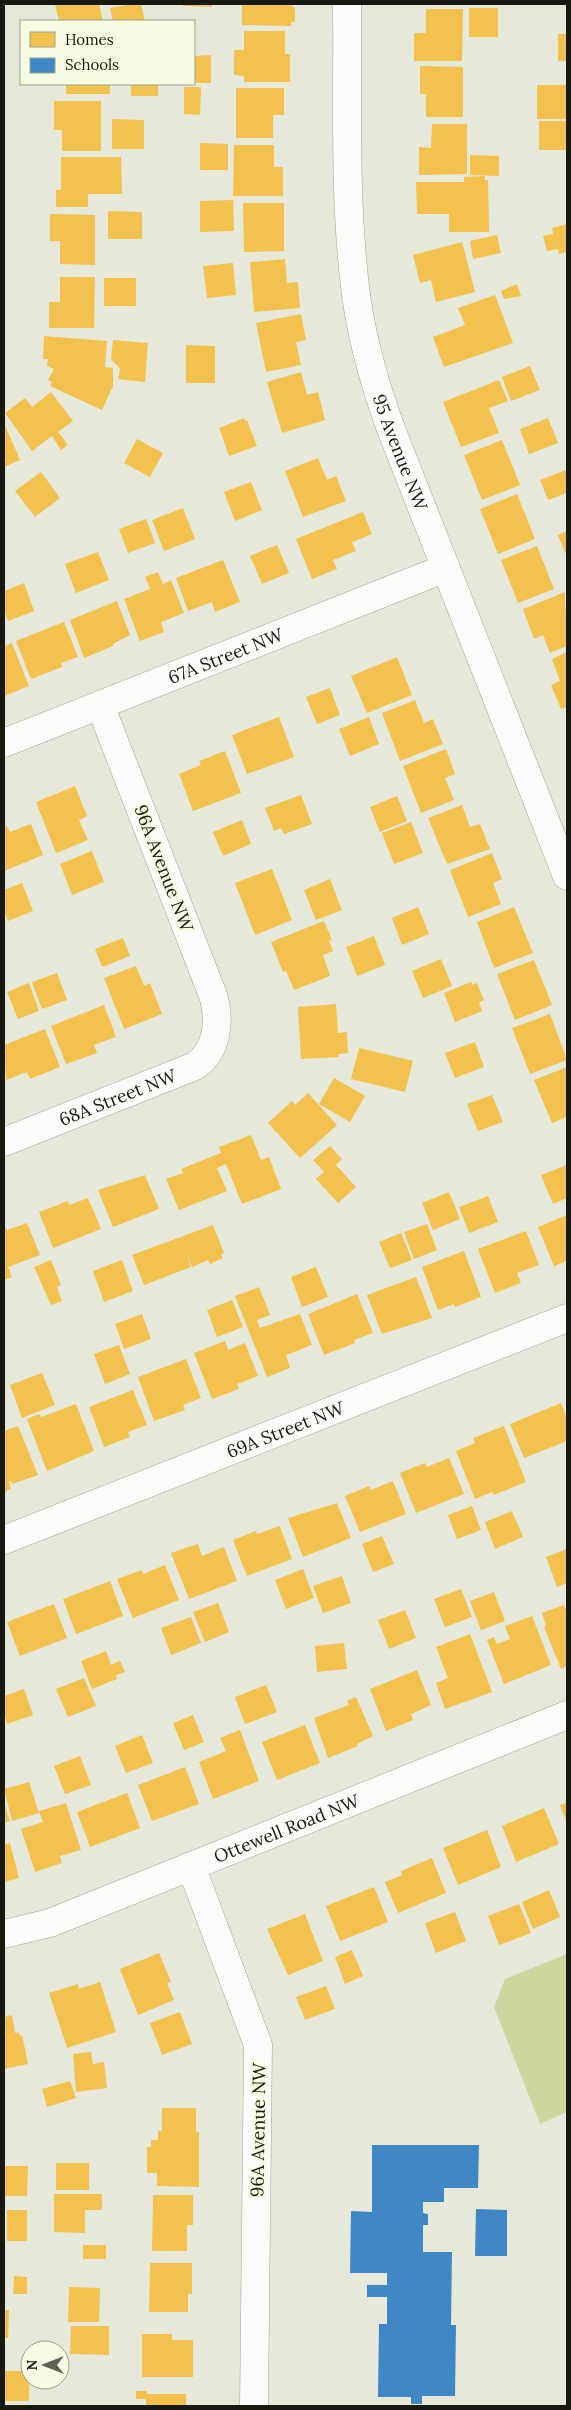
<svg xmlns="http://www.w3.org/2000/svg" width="571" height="2410" viewBox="0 0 571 2410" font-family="Lora,serif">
<rect width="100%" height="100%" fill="#e6e9da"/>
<path fill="#ccd69f" d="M567,1954V2112L540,2124L494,2007L505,1979Z"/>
<g fill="#f2c14e">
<path d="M55,4H99L103,21H59Z"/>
<path d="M131,4H141L145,21H113L110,8Z"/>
<path d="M183,4H212V7L183,6Z"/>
<path d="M242,4H292V7H295V22H291V26L242,25Z"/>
<rect x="469" y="8" width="29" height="29"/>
<path d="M426,9H463L462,61H414V33H426Z"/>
<path d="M244,31H285V54H290V82H244V76L234,75V50H244Z"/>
<rect x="558" y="34" width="9" height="27"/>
<path d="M211,55V83H194V56Z"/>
<path d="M420,66L463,67V117H426V94H420Z"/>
<rect x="66" y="84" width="44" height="10"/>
<rect x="131" y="84" width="27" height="12"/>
<rect x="537" y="85" width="30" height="34"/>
<path d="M184,87H201L200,115L184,114Z"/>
<path d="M236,88H284V115H273V138H236Z"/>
<path d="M54,101H101V151H62V130H54Z"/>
<path d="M112,119L144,120V149H112Z"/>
<rect x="539" y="121" width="28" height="29"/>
<path d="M432,124H467V174L419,175V147L431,148Z"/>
<path d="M200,143L228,144V170H200Z"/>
<path d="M234,145H274V167H283V196H233Z"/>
<path d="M470,155L499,156V176L470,175Z"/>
<path d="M61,157H121L122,194H88V207H56V190H61Z"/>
<path d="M485,176V180H488L489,232H449V214H417L416,182H464V177Z"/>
<path d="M233,200L234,231L200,232V201Z"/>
<path d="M243,203H284V251L244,252Z"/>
<path d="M108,211L142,212V239H108Z"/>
<path d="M50,214L95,215V265L60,264V241H50Z"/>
<path d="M567,224V252L559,254L558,249L547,251L543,236L553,234L552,228Z"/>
<path d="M497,235L501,253L473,259L470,241Z"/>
<path d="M462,242L475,292L436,302L431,280L420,283L413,255Z"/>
<path d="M285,259L287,283L298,282L300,308L254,312L250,262Z"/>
<path d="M233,263L236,295L207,298L203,266Z"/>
<path d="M60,277H95L94,328H49V302H60Z"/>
<rect x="104" y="278" width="32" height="28"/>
<path d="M517,284L521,296L504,299L501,291Z"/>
<path d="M495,295L513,343L444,367L433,337L465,325L458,308Z"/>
<path d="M301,314L306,340L296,342L301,365L266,372L256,323Z"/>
<path d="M44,336L107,341L105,367L113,368V386L102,410L50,386L52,382L48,380L54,369L47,366L48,359H43Z"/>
<path d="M113,340L148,343L145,382L118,379L120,369L111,359Z"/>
<path d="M186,345L215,346V383H186Z"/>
<path d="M530,366L540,390L511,401L502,377Z"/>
<path d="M301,372L307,395L318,392L325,420L282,433L267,382Z"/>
<path d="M499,380L508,401L489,408L499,433L461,447L443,402Z"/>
<path d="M51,392L73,421L58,432L68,445L61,450L52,436L32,451L5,413L25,398L32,407Z"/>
<path d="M244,418L245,421L247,420L257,446L229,456L219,428Z"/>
<path d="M548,418L558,443L529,454L520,429Z"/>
<path d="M4,423L20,460L4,467Z"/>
<path d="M137,439L163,453L150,477L124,463Z"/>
<path d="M502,440L520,485L482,500L464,455Z"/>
<path d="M318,458L327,480L336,476L346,501L303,517L285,471Z"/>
<path d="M566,470L567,493L548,500L540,480Z"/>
<path d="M41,472L60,498L35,517L15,491Z"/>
<path d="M251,482L262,510L235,521L224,492Z"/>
<path d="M517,494L535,539L498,554L480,509Z"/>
<path d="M183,508L195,539L164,551L152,520Z"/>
<path d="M363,512L372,534L352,542L356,551L333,560L337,569L312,579L296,539Z"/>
<path d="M146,519L155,543L128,553L119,529Z"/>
<path d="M567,531V553H565L558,535Z"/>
<path d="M277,545L289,573L262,584L250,556Z"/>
<path d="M537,546L554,589L518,603L501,560Z"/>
<path d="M98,552L109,580L76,593L65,564Z"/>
<path d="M223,560L240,602L215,612L212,602L188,611L176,578Z"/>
<path d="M158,572L163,584L171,580L184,613L161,622L164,632L140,641L124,599L150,589L145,577Z"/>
<path d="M24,583L34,611L8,621L4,610V591Z"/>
<path d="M565,592L567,646L550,653L543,635L534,639L523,609Z"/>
<path d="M117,601L130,635L113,644V646L84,658L70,620Z"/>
<path d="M64,622L78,657L61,663L62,667L31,679L16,641Z"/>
<path d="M12,643L29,686L4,696V646Z"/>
<path d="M567,652V707L561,709L551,685L560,681L552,659Z"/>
<path d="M397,657L412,695L367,713L351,676Z"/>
<path d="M330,688L340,715L317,724L306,697Z"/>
<path d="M415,700L424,723L433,719L443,744L400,761L382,713Z"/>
<path d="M279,717L294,757L247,774L232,735Z"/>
<path d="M369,717L379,744L350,756L339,729Z"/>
<path d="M446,749L455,774L445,778L454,800L421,813L403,766Z"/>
<path d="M225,751L241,793L193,811L179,774L201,765L199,761Z"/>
<path d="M75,786L87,816L79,820L88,840L56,853L36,802Z"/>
<path d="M301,795L312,824L284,834L281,828L274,831L265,808Z"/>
<path d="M397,796L407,821L380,832L370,807Z"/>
<path d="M462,805L470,827L480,824L490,849L447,864L428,818Z"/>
<path d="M242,820L251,844L223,856L213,832Z"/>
<path d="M411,822L423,853L394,864L382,833Z"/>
<path d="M31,824L43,855L4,871V828L7,826L10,832Z"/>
<path d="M92,851L104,882L72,895L60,864Z"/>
<path d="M492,853L502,879L493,883L501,904L468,917L450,870Z"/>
<path d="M272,869L292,920L255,935L235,883Z"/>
<path d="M330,879L342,910L316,920L304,890Z"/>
<path d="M22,883L33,911L8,921L4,911V890Z"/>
<path d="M418,907L429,934L402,945L392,918Z"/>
<path d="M514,907L533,953L494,968L477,922Z"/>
<path d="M324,921L332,940L329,941L333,951L323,955L330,976L294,990L286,971L283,972L271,942Z"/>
<path d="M374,936L385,965L357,976L346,947Z"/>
<path d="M123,938L130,956L102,967L95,949Z"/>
<path d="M441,959L452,986L423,998L412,971Z"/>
<path d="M534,960L552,1005L515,1020L497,974Z"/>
<path d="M136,966L144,986L150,983L162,1014L124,1029L104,978Z"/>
<path d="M57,973L67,1000L42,1009L32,982Z"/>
<path d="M471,982L472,985L477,983L484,1000L479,1002L482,1011L455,1022L444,993Z"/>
<path d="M29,983L39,1011L18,1019L7,992Z"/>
<path d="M336,1004L338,1033L347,1032L348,1053L338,1054L339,1057L301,1059L298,1007Z"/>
<path d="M104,1005L116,1037L94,1045L97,1053L66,1064L51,1026Z"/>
<path d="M550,1014L567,1060L530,1074L512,1028Z"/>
<path d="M45,1029L60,1067L30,1079L27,1072L6,1080L4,1045Z"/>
<path d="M475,1042L484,1067L455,1078L445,1053Z"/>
<path d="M359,1048L413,1061L405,1092L351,1079Z"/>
<path d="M567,1067V1117L552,1123L534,1080Z"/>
<path d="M334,1078L365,1096L350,1122L319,1104Z"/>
<path d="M308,1093L337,1125L300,1158L268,1123L292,1101L295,1105Z"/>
<path d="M492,1095L503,1122L478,1131L467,1104Z"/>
<path d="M251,1135L261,1160L269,1157L281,1189L242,1204L226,1164L217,1168L227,1191L179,1210L166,1179L183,1173L181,1169L221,1153L219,1147Z"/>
<path d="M330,1146L342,1159L336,1165L356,1187L338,1203L316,1179L324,1172L313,1160Z"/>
<path d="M567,1165V1198L553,1204L541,1175Z"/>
<path d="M145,1175L159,1209L113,1227L98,1190Z"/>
<path d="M449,1192L460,1219L433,1230L422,1203Z"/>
<path d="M488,1196L498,1222L469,1233L459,1207Z"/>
<path d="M88,1198L101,1229L53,1248L39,1212L68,1201L69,1205Z"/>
<path d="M567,1215V1261L554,1266L538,1227Z"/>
<path d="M27,1223L40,1255L8,1267L12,1277L4,1280V1226L7,1230Z"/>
<path d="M427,1224L437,1250L414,1259L404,1232Z"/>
<path d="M213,1225L224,1253L221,1254L223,1258L210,1264L208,1260L192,1267L187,1254L191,1267L144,1285L132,1255Z"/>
<path d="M526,1231L539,1265L517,1273L521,1283L495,1293L478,1249Z"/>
<path d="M401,1233L412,1260L390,1268L379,1242Z"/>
<path d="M464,1251L481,1297L455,1307L454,1304L438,1310L422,1267Z"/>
<path d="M51,1260L61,1285L57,1287L62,1301L51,1305L34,1267Z"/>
<path d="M122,1260L133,1291L104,1302L93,1271Z"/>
<path d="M316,1267L328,1297L302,1307L291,1277Z"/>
<path d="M416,1277L432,1318L382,1334L367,1295Z"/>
<path d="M259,1287L270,1315L257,1320L260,1328L300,1314L312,1345L286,1355L290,1368L267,1377L235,1296Z"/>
<path d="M357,1294L373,1333L354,1340L355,1343L324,1355L308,1314Z"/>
<path d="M232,1300L243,1327L217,1337L207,1310Z"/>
<path d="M142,1314L151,1339L124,1349L115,1324Z"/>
<path d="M225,1341L228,1350L245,1343L258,1376L237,1384L239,1389L212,1399L194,1353Z"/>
<path d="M119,1345L130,1374L105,1384L94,1354Z"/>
<path d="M186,1359L201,1398L183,1405L185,1410L154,1421L138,1377Z"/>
<path d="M42,1373L55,1405L22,1418L10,1385Z"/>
<path d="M133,1390L147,1425L128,1432L130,1437L104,1447L89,1407Z"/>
<path d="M561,1403L567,1418V1441L524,1458L510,1424Z"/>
<path d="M76,1404L94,1451L47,1471L27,1419L39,1414L41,1417Z"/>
<path d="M18,1426L38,1475L12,1484L11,1481L9,1482L11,1489L4,1492V1431Z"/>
<path d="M504,1426L526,1482L494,1495L492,1492L475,1499L456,1451L475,1443L473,1438Z"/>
<path d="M449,1458L464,1494L416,1513L400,1473L425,1463L427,1467Z"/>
<path d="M393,1481L406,1514L360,1532L345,1496L369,1486L371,1490Z"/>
<path d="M337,1503L351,1538L303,1557L288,1518Z"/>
<path d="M472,1506L481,1530L457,1539L448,1515Z"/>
<path d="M512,1511L523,1537L495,1549L485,1522Z"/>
<path d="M280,1526L292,1559L247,1576L233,1540L256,1531L257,1534Z"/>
<path d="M382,1536L394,1564L373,1572L362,1544Z"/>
<path d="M198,1544L202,1556L224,1547L237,1581L189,1599L171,1553Z"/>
<path d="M567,1549V1583L557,1587L546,1557Z"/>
<path d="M165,1565L179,1600L133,1618L117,1579L142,1570L143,1574Z"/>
<path d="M303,1569L314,1598L286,1609L275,1580Z"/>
<path d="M342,1576L351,1603L323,1613L313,1586Z"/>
<path d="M110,1581L123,1616L76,1634L63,1599Z"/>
<path d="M461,1589L472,1617L445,1627L434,1599Z"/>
<path d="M494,1592L505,1621L481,1630L470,1601Z"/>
<path d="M218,1603L229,1632L205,1642L193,1612Z"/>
<path d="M54,1604L67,1638L20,1656L7,1622Z"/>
<path d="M564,1605L567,1613V1666L561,1669L544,1627L546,1626L542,1613Z"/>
<path d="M405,1610L416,1638L389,1649L378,1620Z"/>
<path d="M532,1616L551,1665L504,1684L487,1640L494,1637L497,1644L510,1639L505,1626Z"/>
<path d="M191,1617L201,1643L171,1655L161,1628Z"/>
<path d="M470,1634L492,1692L445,1709L436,1683L448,1678L436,1647Z"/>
<path d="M344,1643L347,1669L317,1672L315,1646Z"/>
<path d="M106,1651L111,1665L120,1661L125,1672L116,1675L117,1679L92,1689L81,1661Z"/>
<path d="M417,1670L431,1705L411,1714L413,1720L386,1731L370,1689Z"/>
<path d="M84,1678L96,1706L68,1717L56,1689Z"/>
<path d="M266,1685L277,1712L245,1724L235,1697Z"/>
<path d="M24,1689L33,1715L7,1724L4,1713V1696Z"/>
<path d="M356,1697L373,1736L357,1744L358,1746L328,1758L314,1718L349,1705L347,1701Z"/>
<path d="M193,1715L204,1742L184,1750L173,1723Z"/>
<path d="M305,1725L320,1763L277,1780L262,1742Z"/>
<path d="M240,1730L259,1781L213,1799L199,1762L226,1751L220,1738Z"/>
<path d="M142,1735L153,1763L126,1773L115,1746Z"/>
<path d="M80,1756L91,1785L65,1794L54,1766Z"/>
<path d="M185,1767L199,1804L152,1821L138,1785Z"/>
<path d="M29,1782L39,1813L12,1821L4,1789Z"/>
<path d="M127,1793L140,1828L90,1847L77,1812Z"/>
<path d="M4,1803L10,1821L4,1823Z"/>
<path d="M66,1803L81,1850L60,1856L62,1863L35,1872L21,1829L43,1822L39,1811Z"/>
<path d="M567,1803V1823L560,1805Z"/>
<path d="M544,1808L559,1844L516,1862L502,1826Z"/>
<path d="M487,1830L501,1867L458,1885L443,1848Z"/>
<path d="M10,1843L19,1878L4,1882V1845Z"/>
<path d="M432,1858L446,1893L398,1913L385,1882L402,1875L401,1871Z"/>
<path d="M374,1887L388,1922L340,1941L326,1906Z"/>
<path d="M549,1890L560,1917L533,1929L522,1902Z"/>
<path d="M519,1904L531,1933L499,1945L488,1916Z"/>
<path d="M455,1912L466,1941L436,1953L425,1923Z"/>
<path d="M305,1914L323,1961L288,1975L267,1929Z"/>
<path d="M352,1950L363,1976L345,1984L335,1957Z"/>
<path d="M159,1953L171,1982L167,1983L174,2000L138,2015L120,1969Z"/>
<path d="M100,1982L116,2032L67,2048L49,1993L78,1984L79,1989Z"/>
<path d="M326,1986L335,2009L305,2020L296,1997Z"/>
<path d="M180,2012L192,2044L162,2055L150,2023Z"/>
<path d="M12,2015L15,2033L19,2032L20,2036L22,2035L28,2064L4,2069V2017Z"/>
<path d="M91,2052L93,2064L104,2062L107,2088L76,2092L73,2054Z"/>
<path d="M70,2081L76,2098L47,2107L42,2089Z"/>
<path d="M162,2108H196V2132H199V2187L157,2186V2173H147V2147H151V2140H158V2131H162Z"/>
<rect x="56" y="2163" width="33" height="27"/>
<path d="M4,2166H28L27,2196H4Z"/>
<path d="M54,2194H102V2210H85V2233L54,2232Z"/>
<path d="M153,2195H193V2225H187V2251H152Z"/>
<rect x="7" y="2210" width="20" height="31"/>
<rect x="83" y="2245" width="23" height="14"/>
<path d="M150,2263H192V2294H188V2312H149Z"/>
<path d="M14,2276L27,2277V2294H13Z"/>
<path d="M69,2287L100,2288L99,2322H68Z"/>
<path d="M4,2310H9L8,2338H4Z"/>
<path d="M71,2326H109V2355L70,2354Z"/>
<path d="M142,2334H172V2340H193V2377H142Z"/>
<rect x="4" y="2371" width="25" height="30"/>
<path d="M136,2391H147V2394H186V2406H146V2399H136Z"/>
</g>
<g fill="#3f88c5">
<path d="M372,2145H479L478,2188H444V2202H423V2213L428,2214V2225H423V2252H452L451,2325H456L455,2396H422V2404H411V2397H378L379,2324H387V2297H367V2285H387V2273H350L351,2211L372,2212Z"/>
<path d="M476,2209L507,2210V2256H475Z"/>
</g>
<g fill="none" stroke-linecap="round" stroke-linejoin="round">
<defs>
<g id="minor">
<path id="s1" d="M347,4C348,95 344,187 354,278C359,329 373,380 391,429L567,876"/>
<path id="s2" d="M4,743L446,568"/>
<path id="s3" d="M4,1142L195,1066C217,1051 220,1023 214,998L100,705"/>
<path id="s4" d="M4,1540L567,1318"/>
<path d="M191,1866L258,2045L254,2406"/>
</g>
<g id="tertiary">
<path id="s5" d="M4,1934L50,1923L567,1715"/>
</g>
</defs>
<use href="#minor" stroke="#a1a398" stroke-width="29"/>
<use href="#tertiary" stroke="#a1a398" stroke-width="29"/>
<use href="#minor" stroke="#fbfcf9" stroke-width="28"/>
<use href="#tertiary" stroke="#fbfcf9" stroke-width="28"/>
</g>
<g text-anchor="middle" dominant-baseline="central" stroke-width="5" stroke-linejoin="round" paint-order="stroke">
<g font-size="18" fill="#181a11" stroke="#f6fce1">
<text stroke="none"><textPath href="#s1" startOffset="455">95 Avenue NW</textPath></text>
<text stroke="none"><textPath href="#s2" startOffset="238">67A Street NW</textPath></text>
<text transform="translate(164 868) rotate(69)">96A Avenue NW</text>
<text stroke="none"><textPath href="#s3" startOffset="122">68A Street NW</textPath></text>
<text stroke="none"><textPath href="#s4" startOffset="302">69A Street NW</textPath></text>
<text stroke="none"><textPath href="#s5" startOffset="302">Ottewell Road NW</textPath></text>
<text transform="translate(258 2130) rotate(-89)">96A Avenue NW</text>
</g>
</g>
<rect width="571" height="2410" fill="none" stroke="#181a11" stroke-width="10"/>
<rect x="20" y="20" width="175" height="65" fill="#f6fce1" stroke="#9da28e"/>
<rect x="30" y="32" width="25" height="15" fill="#f2c14e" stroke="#9da28e"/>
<text x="65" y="45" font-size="15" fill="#181a11">Homes</text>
<rect x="30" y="58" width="25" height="15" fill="#3f88c5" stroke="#9da28e"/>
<text x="65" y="70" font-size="15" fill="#181a11">Schools</text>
<g transform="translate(45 2365) rotate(270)"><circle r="24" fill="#f6fce1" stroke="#9da28e"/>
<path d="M0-4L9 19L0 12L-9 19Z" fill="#606257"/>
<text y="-8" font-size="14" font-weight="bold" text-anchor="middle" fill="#181a11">N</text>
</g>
</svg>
